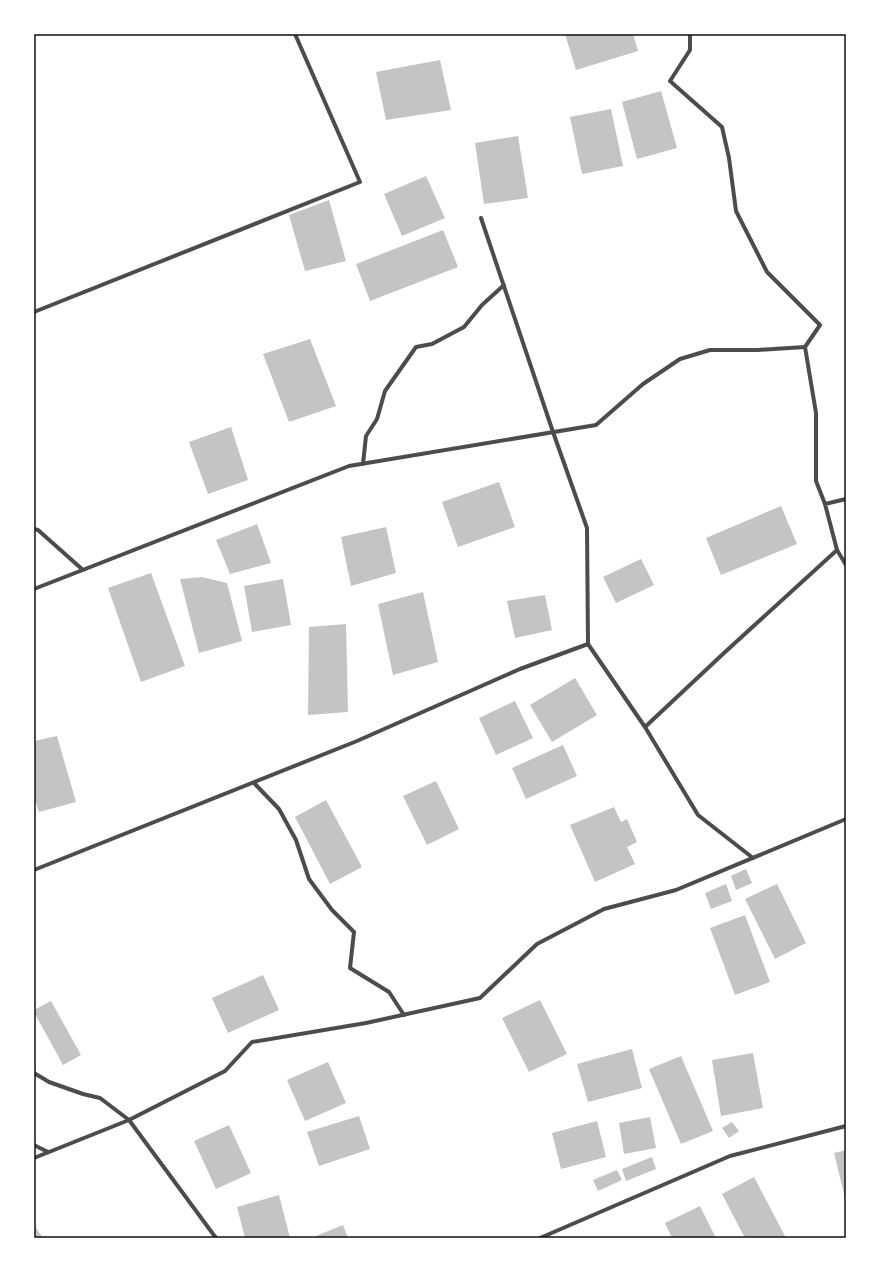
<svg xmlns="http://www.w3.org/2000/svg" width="880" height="1272" viewBox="0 0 880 1272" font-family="'Titillium Web',sans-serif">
<rect width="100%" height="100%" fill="#fff"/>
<g fill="#c4c4c4">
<path d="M565,34H633L638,51L576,70Z"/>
<path d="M440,60L451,110L386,120L376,72Z"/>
<path d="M661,91L677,148L637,159L622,102Z"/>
<path d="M611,109L623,166L582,174L570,117Z"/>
<path d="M518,136L528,198L484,204L475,143Z"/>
<path d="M426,176L445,218L402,236L384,194Z"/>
<path d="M329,200L346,261L305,271L289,215Z"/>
<path d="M443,230L458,267L370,301L356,264Z"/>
<path d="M310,339L336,406L289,422L263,354Z"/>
<path d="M231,427L248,480L208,494L189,442Z"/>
<path d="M499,482L515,527L458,547L442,502Z"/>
<path d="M781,506L797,544L721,575L706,538Z"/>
<path d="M257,524L271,563L230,574L216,540Z"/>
<path d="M386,527L396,573L351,586L341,537Z"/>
<path d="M641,559L654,585L616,603L603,577Z"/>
<path d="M151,573L185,666L141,682L108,588Z"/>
<path d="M202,577L227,583L242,641L199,653L180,579Z"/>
<path d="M283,579L291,625L252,632L244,586Z"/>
<path d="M423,592L438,662L393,675L378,604Z"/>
<path d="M545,595L552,630L515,638L507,601Z"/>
<path d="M346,624L348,712L308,715L309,627Z"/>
<path d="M575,678L597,715L552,742L530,705Z"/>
<path d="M515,701L533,738L496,755L479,718Z"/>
<path d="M57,736L76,802L39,812L34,797V741Z"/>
<path d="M563,745L577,776L526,799L512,768Z"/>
<path d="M436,781L459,829L427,845L403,796Z"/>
<path d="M326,800L362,867L330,884L295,817Z"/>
<path d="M614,807L621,822L627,819L637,842L627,847L635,864L595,882L570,825Z"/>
<path d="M746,869L752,883L736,890L731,876Z"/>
<path d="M726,884L732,901L711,909L705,893Z"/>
<path d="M777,884L806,943L775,959L745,899Z"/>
<path d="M745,915L770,982L735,995L710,928Z"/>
<path d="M263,975L279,1010L228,1033L212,998Z"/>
<path d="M540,1000L567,1054L529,1072L502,1018Z"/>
<path d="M51,1001L81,1055L63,1065L34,1012V1010Z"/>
<path d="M632,1049L642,1088L588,1102L577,1064Z"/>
<path d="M753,1053L763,1108L721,1116L712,1060Z"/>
<path d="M681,1056L713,1131L681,1144L649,1069Z"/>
<path d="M328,1062L346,1103L305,1121L287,1080Z"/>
<path d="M359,1116L370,1149L319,1166L307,1132Z"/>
<path d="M650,1117L656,1148L624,1154L619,1123Z"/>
<path d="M597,1121L606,1157L561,1169L552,1133Z"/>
<path d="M732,1122L739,1131L729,1138L722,1128Z"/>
<path d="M229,1125L251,1173L216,1189L194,1141Z"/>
<path d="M846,1150V1198H845L834,1153Z"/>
<path d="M652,1157L656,1169L626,1181L622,1169Z"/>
<path d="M617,1170L622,1180L598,1191L593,1180Z"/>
<path d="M754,1177L786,1238H745L722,1194Z"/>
<path d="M279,1195L290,1238H245L237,1207Z"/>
<path d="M700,1206L716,1238H672L665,1223Z"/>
<path d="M34,1225L43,1238H34Z"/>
<path d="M343,1225L348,1238H311Z"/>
</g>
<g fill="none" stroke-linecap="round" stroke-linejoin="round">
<g stroke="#4c4c4c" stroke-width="4">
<path d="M690,34V50L670,81L722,127L729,158L736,211L767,272L820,325L805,347L816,413V481L825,504"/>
<path d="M481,218L553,432L587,528L588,644"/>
<path d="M34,312L360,182L295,34"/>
<path d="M363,464L366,436L377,419L385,391L416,347L432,344L464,327L482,305L504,285"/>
<path d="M34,529L38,530L83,570"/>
<path d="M837,550L846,565"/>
<path d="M34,589L349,466L596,425L643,384L680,359L710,350H758L805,347"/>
<path d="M645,727L698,815L753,858"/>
<path d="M254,783L279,809L296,840L309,879L332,910L354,932L350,968L389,992L404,1015"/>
<path d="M34,870L357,741L520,669L588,644L645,727L724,653L837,550L825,504L846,499"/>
<path d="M34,1073L49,1082L83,1094L100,1098L129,1120L225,1071L252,1042L366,1023L480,998L537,944L604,909L676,890L846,819"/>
<path d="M34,1145L48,1152"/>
<path d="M34,1158L129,1120L216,1238"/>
<path d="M540,1238L730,1156L846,1126"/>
</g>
</g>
<rect width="880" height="1272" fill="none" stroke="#ffffff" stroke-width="70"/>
<rect x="35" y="35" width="810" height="1202" fill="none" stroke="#111" stroke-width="1.5"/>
</svg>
